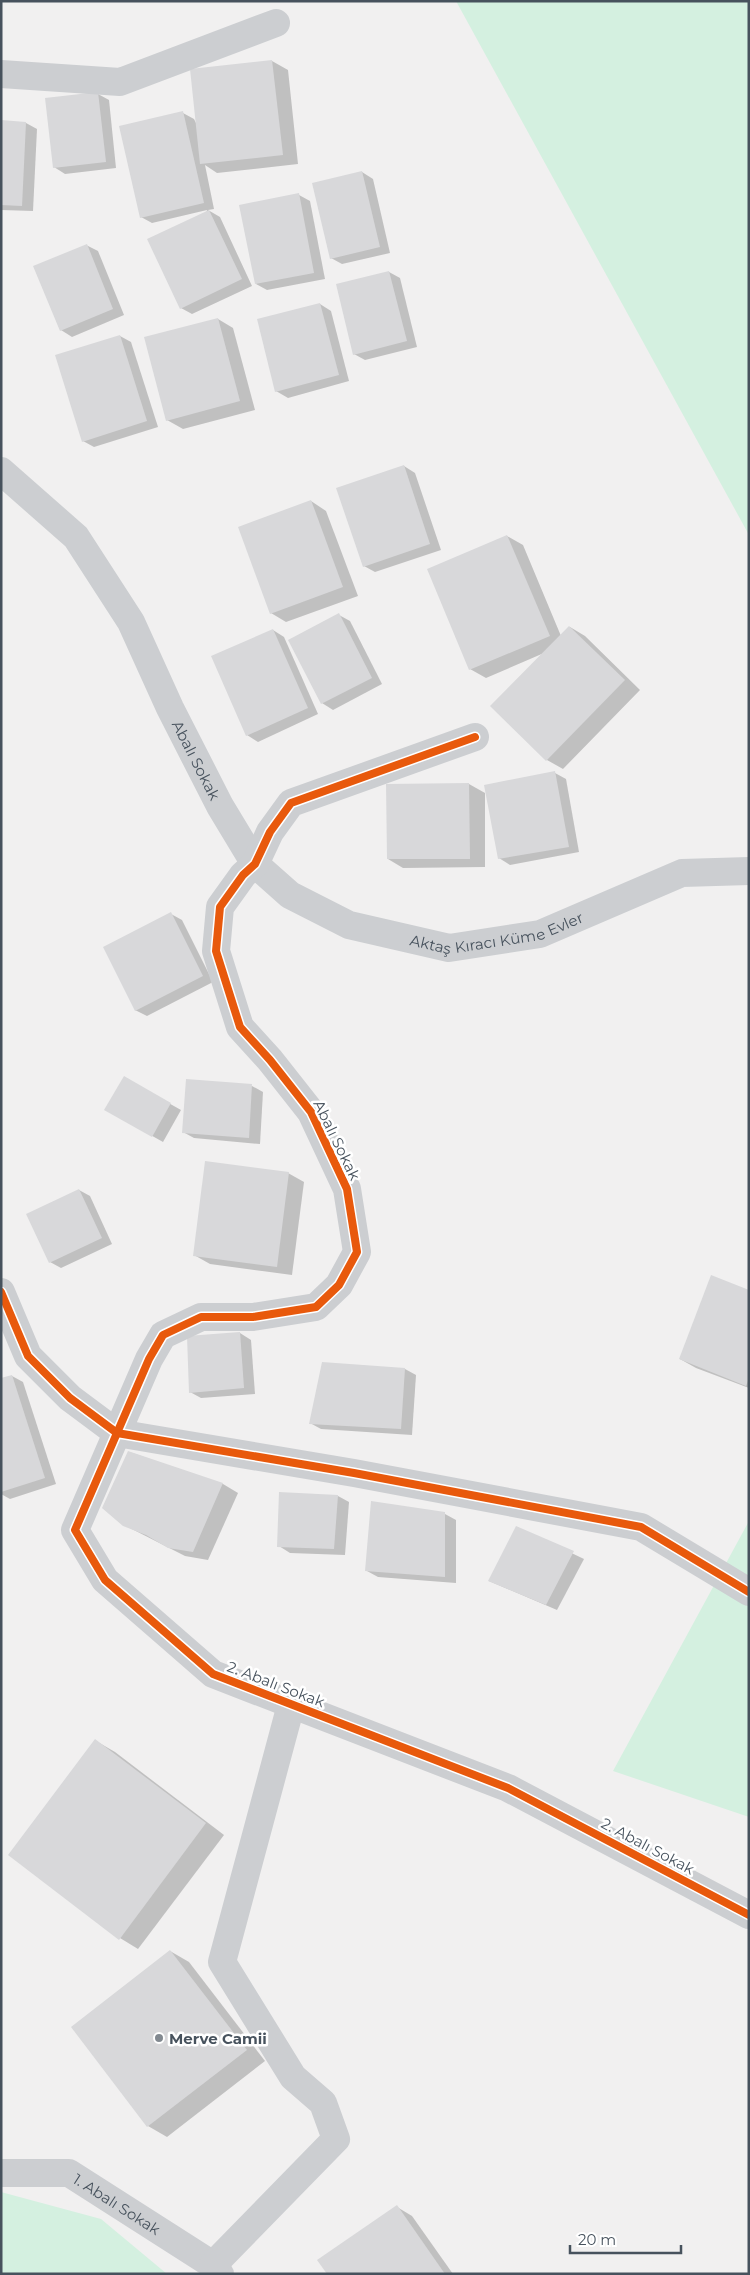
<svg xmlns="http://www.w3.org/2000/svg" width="750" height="2275" viewBox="0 0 750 2275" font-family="Montserrat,sans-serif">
<rect width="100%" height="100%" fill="#f1f0f0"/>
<g fill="#d4f0e0">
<path d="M456,1H749V535Z"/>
<path d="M749,1521V1817L613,1771Z"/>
<path d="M1,2192L101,2219L167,2274H1Z"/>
</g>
<g fill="#0003">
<path d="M272,61L288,70L298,164L217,173L205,165L214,209L208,210L220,217L252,286L192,314L181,308L207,210L152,223L141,217L183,113L194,119L197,125L191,70Z"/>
<path d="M98,94L109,100L116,168L65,174L54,167Z"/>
<path d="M1,122L26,123L37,129L33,211L1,210Z"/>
<path d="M362,172L373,179L390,253L342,264L331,258Z"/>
<path d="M299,195L310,201L325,279L267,290L256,284Z"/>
<path d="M86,245L98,251L124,315L72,337L61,330Z"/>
<path d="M389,272L400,278L417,347L365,360L354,354Z"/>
<path d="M320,304L331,311L349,381L288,398L276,391Z"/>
<path d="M218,319L233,328L255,410L183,429L167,420Z"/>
<path d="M120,336L131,342L158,427L94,447L83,441Z"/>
<path d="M404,466L415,473L441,550L375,572L364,566Z"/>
<path d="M311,501L326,511L358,596L286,622L271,613Z"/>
<path d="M507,536L523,545L561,636L570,627L585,636L640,690L563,769L547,760L492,706L544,653L486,678L470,669Z"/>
<path d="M339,615L350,621L382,684L333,710L322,703Z"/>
<path d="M273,630L284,637L318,714L258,742L247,735Z"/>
<path d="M555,773L566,779L579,852L510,865L499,858Z"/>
<path d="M469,784L485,793V867L403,868L388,859Z"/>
<path d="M171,914L182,920L213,982L147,1016L135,1010Z"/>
<path d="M124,1078L181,1110L163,1142L106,1110Z"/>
<path d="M187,1081L252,1086L263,1092L260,1144L194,1138L183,1132Z"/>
<path d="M288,1173L304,1182L292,1275L210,1264L194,1255Z"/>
<path d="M79,1190L90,1196L112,1244L61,1268L50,1262Z"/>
<path d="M749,1292V1388L696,1368L680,1359Z"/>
<path d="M240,1333L251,1340L255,1394L201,1398L190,1392Z"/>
<path d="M323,1363L405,1369L416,1375L412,1435L321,1429L310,1423Z"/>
<path d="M12,1376L23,1382L56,1484L10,1499L1,1494V1380Z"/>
<path d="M129,1452L223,1484L238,1493L208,1560L185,1556L124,1525Z"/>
<path d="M338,1496L349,1502L345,1555L290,1553L279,1546Z"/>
<path d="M445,1514L456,1520V1583L378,1577L367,1571Z"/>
<path d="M517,1527L584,1559L557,1610L489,1581Z"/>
<path d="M96,1741L115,1752L224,1835L138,1949L120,1938Z"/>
<path d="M170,1951L189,1962L265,2061L167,2137L148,2126Z"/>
<path d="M397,2207L412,2216L453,2274H329Z"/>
</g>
<g fill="#d8d8da">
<path d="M272,60L283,155L200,164L190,69Z"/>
<path d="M98,92L106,162L53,168L45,98Z"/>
<path d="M183,111L204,203L140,218L119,126Z"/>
<path d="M1,120L26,122L22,206L1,205Z"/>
<path d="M362,171L380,247L330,259L312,183Z"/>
<path d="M299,193L314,273L255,284L239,205Z"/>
<path d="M209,210L242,279L180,309L147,239Z"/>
<path d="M87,244L113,309L60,331L33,266Z"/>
<path d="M389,271L407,341L353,355L336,284Z"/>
<path d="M320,303L339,375L275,392L257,319Z"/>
<path d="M218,318L240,401L166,421L144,337Z"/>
<path d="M120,335L147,421L82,442L55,355Z"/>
<path d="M404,465L430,544L363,567L336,488Z"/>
<path d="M311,500L343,587L270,614L238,527Z"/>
<path d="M507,535L550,636L469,670L427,569Z"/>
<path d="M339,613L372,678L321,704L288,640Z"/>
<path d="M569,626L625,680L546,761L490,706Z"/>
<path d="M273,629L308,708L246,736L211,656Z"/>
<path d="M555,771L569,847L498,859L484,785Z"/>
<path d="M469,783L470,859H387L386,784Z"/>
<path d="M171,912L203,976L135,1011L103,947Z"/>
<path d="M124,1076L171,1103L152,1137L104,1110Z"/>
<path d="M186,1079L252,1084L249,1138L182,1133Z"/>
<path d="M205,1161L289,1172L277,1267L193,1256Z"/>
<path d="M79,1189L102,1238L49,1263L26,1214Z"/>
<path d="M711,1275L749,1290V1378L746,1386L679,1359Z"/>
<path d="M240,1332L244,1388L189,1393L187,1336Z"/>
<path d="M322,1362L405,1368L401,1429L309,1424Z"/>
<path d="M12,1375L45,1478L1,1492V1378Z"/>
<path d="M128,1451L223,1483L193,1552L168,1548L146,1535L123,1526L102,1508Z"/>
<path d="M279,1492L338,1495L334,1549L277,1547Z"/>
<path d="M371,1501L445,1512V1577L365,1571Z"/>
<path d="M516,1526L574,1551L546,1605L488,1581Z"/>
<path d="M95,1739L206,1823L119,1940L8,1855Z"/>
<path d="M170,1950L247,2050L147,2127L71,2027Z"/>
<path d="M397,2205L445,2274H327L317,2260Z"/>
</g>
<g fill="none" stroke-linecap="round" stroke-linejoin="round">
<g stroke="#ccced1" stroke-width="28">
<path d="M1,74L120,82L276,23"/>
<path id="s1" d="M1,471L76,537L131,622L170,708L220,806L255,864L290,895L349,925L449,948L540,934L682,873L749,871"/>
<path d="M475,737L291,803L270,832L255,864L243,875L220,907L216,951L240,1027L270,1060L311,1112L347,1189L357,1252L339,1285L316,1307L253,1317H201L163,1335L149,1359L117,1433L354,1473L641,1527L749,1592"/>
<path d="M1,1292L28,1356L70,1398L117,1433L75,1530L105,1580L213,1674L508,1788L749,1915"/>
<path id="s2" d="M1,2173H69L213,2265L220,2274"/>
<path d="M213,2265L336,2139L323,2103L293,2077L222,1962L291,1705"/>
</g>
<defs>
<g id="cycleway">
<path d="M475,737L291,803L270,832L255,864L243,875L220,907L216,951L240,1027L270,1060L311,1112L347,1189L357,1252L339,1285L316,1307L253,1317H201L163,1335L149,1359L117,1433L354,1473L641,1527L749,1592"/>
<path d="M1,1292L28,1356L70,1398L117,1433L75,1530L105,1580L213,1674L508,1788L749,1915"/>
</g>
</defs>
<use href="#cycleway" stroke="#fff" stroke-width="11"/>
<use href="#cycleway" stroke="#e8590c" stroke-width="8"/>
</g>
<circle fill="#828990" stroke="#fff" stroke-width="2" cx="159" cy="2038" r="5"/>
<g text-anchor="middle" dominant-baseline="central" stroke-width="5" stroke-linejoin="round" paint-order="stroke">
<g font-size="15" fill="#47525d" stroke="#fff">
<text stroke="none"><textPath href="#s1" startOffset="354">Abalı Sokak</textPath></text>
<text stroke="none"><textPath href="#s1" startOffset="738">Aktaş Kıracı Küme Evler</textPath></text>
<text transform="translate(337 1140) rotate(64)">Abalı Sokak</text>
<text transform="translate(276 1684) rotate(21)">2. Abalı Sokak</text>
<text transform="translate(648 1846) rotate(28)">2. Abalı Sokak</text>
<text stroke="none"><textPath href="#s2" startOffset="125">1. Abalı Sokak</textPath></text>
</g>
<g font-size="15" font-weight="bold" fill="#47525d" stroke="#fff" text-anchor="start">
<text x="169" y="2038">Merve Camii</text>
</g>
</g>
<rect width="750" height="2275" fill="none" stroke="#47525d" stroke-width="5"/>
<path d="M570 2245v8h111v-8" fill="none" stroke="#47525d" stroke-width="2.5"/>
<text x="578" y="2245" font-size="15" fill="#47525d" stroke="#ffffff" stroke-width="4" paint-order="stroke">20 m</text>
</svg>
